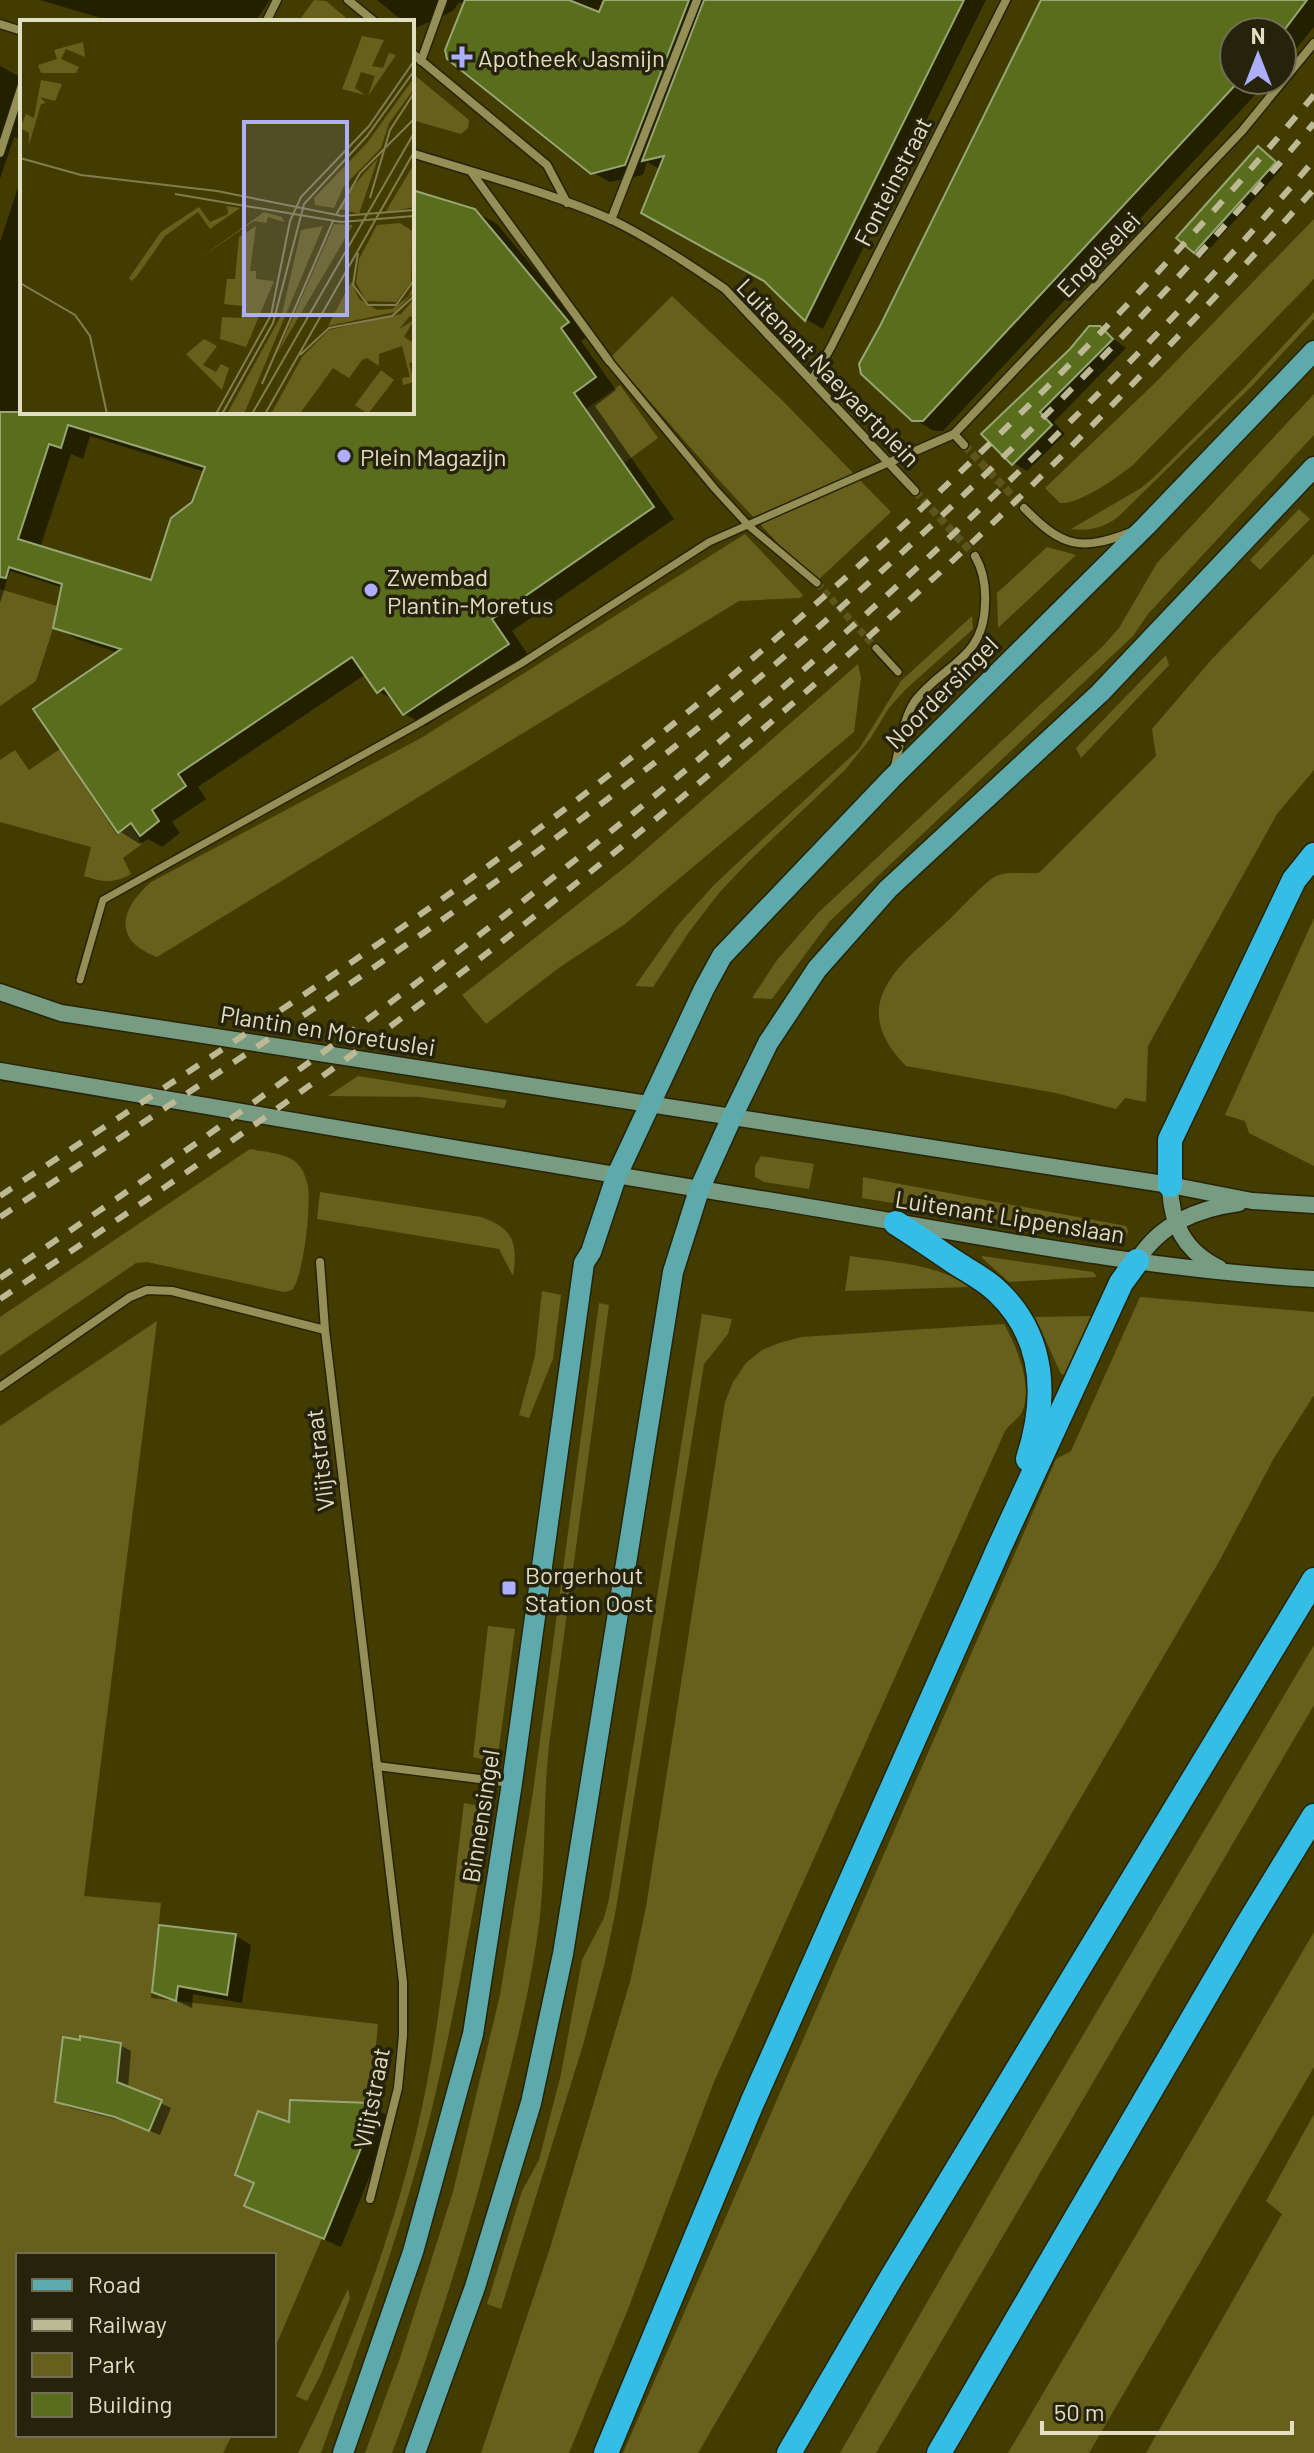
<svg xmlns="http://www.w3.org/2000/svg" width="1314" height="2453" viewBox="0 0 1314 2453" font-family="Barlow,sans-serif">
<rect width="100%" height="100%" fill="#433c00"/>
<g fill="#675f1c">
<path d="M314,0L326,1L351,22H298Z"/>
<path d="M412,73L469,120L468,128L461,134L412,120Z"/>
<path d="M1314,219V279L1133,465C1118,477 1079,505 1060,503L1045,488L1156,382Z"/>
<path d="M672,296L783,401L891,512L815,583L717,478L611,357Z"/>
<path d="M1314,312V319L1254,384L1119,516C1104,528 1091,531 1071,529L1141,488L1153,478L1248,384Z"/>
<path d="M620,385L658,438L624,463L586,409Z"/>
<path d="M1314,394V435L1148,614L1133,636L830,921L772,999L752,998L777,960L818,913L1103,646L1119,628L1157,563Z"/>
<path d="M1299,509L1310,519L1260,570L1250,560Z"/>
<path d="M745,534L803,595L800,598L739,601L157,957C112,940 120,909 151,882L421,738Z"/>
<path d="M1047,547L1076,555L998,628L997,593Z"/>
<path d="M1314,554V770L1277,814L1148,1046L1146,1102L1125,1098L1116,1109L1056,1093L906,1066C843,1002 903,963 951,918C960,909 987,880 996,876C1007,871 1027,874 1039,873L1156,756L1152,729L1212,659Z"/>
<path d="M0,589L60,607L36,681L0,706Z"/>
<path d="M972,616L973,629L905,690L889,708L870,739L845,770L749,861L719,893L689,932L653,987L635,986L678,925L714,885L859,749L901,681Z"/>
<path d="M1166,655L1169,665L1081,758L1076,748Z"/>
<path d="M858,664L861,678L854,732L625,924L560,967L486,1024L462,995L628,865Z"/>
<path d="M60,749L117,835L131,825L142,844L123,858L131,874C113,884 103,882 84,876L91,847L0,822V760L15,750L29,770Z"/>
<path d="M1314,918V1166L1249,1133L1245,1121L1225,1115Z"/>
<path d="M358,1076L507,1100L504,1108L420,1097L328,1096Z"/>
<path d="M250,1149C265,1152 287,1153 297,1163C303,1169 306,1178 308,1186C311,1206 304,1275 292,1290L284,1292L147,1262L136,1263L0,1356V1317Z"/>
<path d="M761,1156L814,1164L809,1189L764,1182L755,1177V1166Z"/>
<path d="M863,1177L1126,1226L1128,1231L1126,1237L1121,1240L862,1198Z"/>
<path d="M320,1192L481,1217C514,1228 518,1244 513,1276L499,1249L317,1219Z"/>
<path d="M850,1256C888,1262 938,1263 969,1287L845,1291Z"/>
<path d="M982,1256L1093,1272L1097,1277L1009,1282L982,1258Z"/>
<path d="M542,1291L561,1295L553,1359L529,1418L519,1415L535,1356Z"/>
<path d="M1140,1297L1314,1312V1395L1274,1458L1221,1558L698,2453H623L1056,1459L1071,1451Z"/>
<path d="M599,1303L609,1305L549,1745C542,1809 547,1875 537,1939C528,1999 513,2058 498,2117C469,2231 434,2343 392,2453H365L400,2358L453,2192L500,1995L533,1792Z"/>
<path d="M702,1314L732,1319L728,1334L704,1364L616,1909L605,1962L583,2045L501,2309L487,2304L522,2191L539,2160L561,2074L582,1960L604,1918L609,1899Z"/>
<path d="M1092,1316L1067,1375L1061,1374L1035,1317Z"/>
<path d="M157,1321L84,1896L161,1903L151,1998L378,2024L368,2131L274,2350V2255H18V2435H232L223,2453H0V1426Z"/>
<path d="M1004,1324C1016,1345 1034,1387 1022,1412C1019,1418 1009,1425 1005,1431L714,2082L628,2309L569,2453H481L551,2245L606,2062L630,1982L646,1907L725,1402L733,1382L746,1363L762,1350L779,1343L801,1337Z"/>
<path d="M488,1626L515,1629L499,1748L496,1755L486,1760L473,1757Z"/>
<path d="M1314,1645V1705L876,2453H840L1015,2150Z"/>
<path d="M464,1803L480,1806L490,1817C472,1918 454,2018 430,2117C401,2231 361,2342 321,2453H298C349,2353 390,2243 416,2134C442,2026 450,1913 464,1803Z"/>
<path d="M1314,1932V2067L1089,2453H1008Z"/>
<path d="M1314,2114V2453H1146L1282,2214L1266,2201Z"/>
<path d="M348,2289L350,2298L321,2374L307,2401L296,2396Z"/>
</g>
<g fill="#0007" fill-rule="evenodd">
<path d="M40,0H270L255,22H114Z"/>
<path d="M377,0H986L823,329L806,319L766,281L661,170L647,162L643,175L610,182L592,172L465,4L459,2L453,11L416,28L412,22L398,17Z"/>
<path d="M1044,0H1314V27L1282,66V32H1234V80H1269L943,431H934L914,419L882,327Z"/>
<path d="M0,66L22,78V140L14,137L0,179Z"/>
<path d="M1258,148L1282,168L1203,256L1179,238Z"/>
<path d="M22,175V412H412V191L474,211L497,224L589,335L581,341L616,390L595,406L674,519L512,631L529,656L426,726L405,714L396,701L378,691L366,674L198,787L206,799L172,822L180,833L162,847L148,839L140,844L119,831V653L77,639L55,627L64,588L10,571L0,603V242ZM90,436L205,472L194,503L153,583L40,548L71,454L83,459Z"/>
<path d="M1099,328L1126,348L1054,422L1065,434L1027,471L1013,463L984,434Z"/>
<path d="M236,1936L251,1945L242,2003L193,1994L192,2008L154,1990Z"/>
<path d="M120,2045L131,2051L128,2088L171,2108L160,2135L127,2122L68,2107L57,2101Z"/>
<path d="M370,2105L386,2115L384,2141L341,2247L247,2205L256,2185L237,2174L291,2125Z"/>
</g>
<g fill="#596d1d" stroke="#97a773" stroke-width="2" fill-rule="evenodd">
<path d="M465,0H569L599,12L604,0H689L625,165L591,174L447,59L445,50Z"/>
<path d="M704,0H964L805,321L764,281L641,213L664,156L642,161Z"/>
<path d="M1041,0H1307L1282,33L1234,32V80H1240L923,421H912L861,374L859,364L880,326Z"/>
<path d="M1258,146L1276,162L1194,253L1176,238Z"/>
<path d="M412,190L475,209L569,322L561,328L596,377L574,393L654,507L492,619L509,644L403,715L384,688L377,693L352,657L178,774L186,786L152,810L159,821L140,836L131,823L118,833L33,709L121,649L53,628L62,584L9,567L6,578L0,577V412H412ZM68,425L205,467L192,502L171,518L151,580L18,539L49,444L61,448Z"/>
<path d="M1089,326H1100L1113,339L1040,412L1052,425L1012,465L981,434L1070,349Z"/>
<path d="M159,1925L236,1934L227,1995L178,1986L176,2001L152,1992Z"/>
<path d="M80,2036L121,2043L117,2082L162,2100L149,2131L115,2117L55,2102L63,2037L80,2040Z"/>
<path d="M290,2100L370,2103L368,2131L324,2239L244,2206L254,2183L235,2175L258,2111L289,2122Z"/>
</g>
<g fill="none" stroke-linecap="round" stroke-linejoin="round">
<path stroke="#5b541d" stroke-width="7" stroke-dasharray="7 3.5" stroke-linecap="butt" d="M817,583L876,648"/>
<g stroke="#5b541d" stroke-width="8" stroke-dasharray="8 4" stroke-linecap="butt">
<path d="M964,445L1024,508"/>
<path d="M915,491L975,556"/>
</g>
<defs>
<g id="pedestrian">
<path d="M609,361L715,489L749,526L817,583"/>
<path d="M876,648L898,672"/>
<path d="M80,980L103,900L418,724L522,663L709,542L888,463"/>
</g>
<g id="minor">
<path d="M348,0L375,22"/>
<path d="M266,22L277,0"/>
<path d="M0,24L22,31"/>
<path d="M412,53L547,165L567,203"/>
<path d="M421,61L443,0"/>
<path d="M0,153L22,85"/>
<path d="M412,153C477,174 547,191 610,219C650,238 689,264 725,289L915,491"/>
<path d="M472,173L609,361"/>
<path d="M611,220L697,0"/>
<path d="M812,380L831,347L1006,0"/>
<path d="M954,434L964,445"/>
<path d="M888,463L954,434L1242,131L1314,43"/>
<path d="M1024,508C1062,547 1080,552 1131,532"/>
<path d="M895,766C900,747 903,718 915,701C943,664 984,660 985,604C986,588 983,570 975,556"/>
<path d="M320,1262L325,1330"/>
<path d="M0,1387L130,1297L147,1290L172,1291L325,1330L403,1982V2035L398,2088L370,2199"/>
<path d="M377,1766L511,1783"/>
</g>
<g id="secondary">
<path d="M0,992L61,1013L868,1138L1170,1185L1252,1201L1314,1205"/>
<path d="M0,1071C262,1116 523,1160 785,1203C960,1232 1136,1269 1314,1279"/>
<path d="M1170,1185C1171,1224 1184,1251 1219,1268"/>
<path d="M1137,1261C1160,1224 1196,1209 1239,1203"/>
</g>
<g id="primary">
<path d="M343,2453L413,2252L473,2034L512,1783L584,1263L591,1252L616,1177L704,989L722,956L891,779L1146,526L1314,351"/>
<path d="M415,2453L475,2287L531,2103L563,1954L673,1272L699,1190L732,1117L768,1043L817,969L888,889L1100,693L1314,467"/>
</g>
<g id="motorway">
<path d="M1170,1185V1140L1294,880L1314,855"/>
<path d="M896,1223C915,1235 934,1248 953,1261C968,1271 985,1279 998,1292C1046,1338 1047,1400 1028,1459"/>
<path d="M606,2453L752,2103L999,1548L1121,1283L1137,1261"/>
<path d="M789,2453L890,2280L1314,1580"/>
<path d="M939,2453L1246,1927L1314,1816"/>
</g>
</defs>
<use href="#pedestrian" stroke="#272306" stroke-width="10"/>
<use href="#minor" stroke="#272306" stroke-width="11"/>
<use href="#secondary" stroke="#272306" stroke-width="19"/>
<use href="#primary" stroke="#272306" stroke-width="23"/>
<use href="#motorway" stroke="#272306" stroke-width="27"/>
<use href="#pedestrian" stroke="#948e57" stroke-width="7"/>
<use href="#minor" stroke="#948e57" stroke-width="8"/>
<use href="#secondary" stroke="#789c82" stroke-width="16"/>
<use href="#primary" stroke="#5caaac" stroke-width="20"/>
<use href="#motorway" stroke="#36bde5" stroke-width="24"/>
<g stroke="#bdb995" stroke-width="6" stroke-dasharray="14 14" stroke-linecap="butt">
<path d="M0,1196C199,1064 402,935 591,789C856,584 1099,352 1314,95"/>
<path d="M0,1217C201,1084 405,952 597,807C860,608 1101,375 1314,123"/>
<path d="M0,1278C340,1050 667,804 965,523C1087,408 1206,288 1314,160"/>
<path d="M0,1299C149,1199 297,1098 440,989C608,862 770,727 926,585C1063,461 1190,326 1314,189"/>
</g>
</g>
<g fill="#adaffb" stroke="#26230c" stroke-width="3">
<path d="M458 45h8v8h8v8h-8v8h-8v-8h-8v-8h8z"/>
<circle cx="344" cy="456" r="8"/>
<circle cx="371" cy="590" r="8"/>
<rect x="501" y="1580" width="16" height="16" rx="4"/>
</g>
<g text-anchor="middle" dominant-baseline="central" stroke-width="7" stroke-linejoin="round" paint-order="stroke">
<g font-size="24" fill="#e1dec2" stroke="#26230c" text-anchor="start">
<text x="478" y="57">Apotheek Jasmijn</text>
<text x="360" y="456">Plein Magazijn</text>
<text x="387" y="576">Zwembad<tspan x="387" dy="28">Plantin-Moretus</tspan></text>
<text x="525" y="1574">Borgerhout<tspan x="525" dy="28">Station Oost</tspan></text>
</g>
<g font-size="24" fill="#e1dec2" stroke="#26230c">
<text transform="translate(892 181) rotate(-63)">Fonteinstraat</text>
<text transform="translate(1098 254) rotate(-46)">Engelselei</text>
<text transform="translate(829 372) rotate(46)">Luitenant Naeyaertplein</text>
<text transform="translate(941 692) rotate(-45)">Noordersingel</text>
<text transform="translate(328 1030) rotate(9)">Plantin en Moretuslei</text>
<text transform="translate(1010 1216) rotate(9)">Luitenant Lippenslaan</text>
<text transform="translate(319 1460) rotate(-97)">Vlijtstraat</text>
<text transform="translate(480 1816) rotate(-81)">Binnensingel</text>
<text transform="translate(371 2098) rotate(-79)">Vlijtstraat</text>
</g>
</g>
<g transform="translate(20 20)">
<rect width="394" height="394" fill="#433c00"/>
<path d="M342,16L364,20L352,46L363,48L369,33L376,35L348,76L355,56L341,52L335,68L345,75L322,69ZM63,22L65,37L46,29L41,39L59,47L56,53H21L18,45L37,39L34,30ZM394,58V69L369,103L361,128L324,166L314,188L295,185L294,178L347,123ZM21,60L42,64L35,81L20,77L26,83L21,84L9,125V113L0,108L6,94L14,98ZM358,138L339,194L320,189L328,172ZM394,144V187L365,193L388,154ZM207,186L220,188L190,209L178,192L145,216L117,256L112,261L109,258L141,212L179,187L190,202L208,194ZM244,192L262,197L264,202L248,197L246,203L234,201L176,241ZM380,203L392,211L391,262L376,282L346,281L336,263L339,239L357,205ZM314,204L333,205L257,334ZM236,206L230,251H236V259L254,261L226,327L200,319L202,297L221,298L222,286L204,284L207,259H215L219,217ZM303,206L224,394H207L262,294L281,210ZM331,262L339,279L357,290L372,289L389,276L394,264V272L375,292L308,306ZM394,279V298L390,296L379,309L394,300L384,317L394,323V342L389,343L394,362L383,365L382,358L390,357L382,326L359,334V346L347,338L342,340L329,358L313,348L281,392L251,394L282,337L309,310L381,294ZM184,319L197,326L183,345L196,352L201,344L209,348L202,370L166,334ZM361,350L374,360L348,394L335,385Z" fill="#675f1c"/>
<path fill="none" stroke="#827d4e" stroke-width="2" d="M0,138L61,155L197,171L322,196L394,190M155,174L321,202L394,196M350,178L370,110L394,73M316,195L340,153L394,99M338,233L333,265L348,285H376L394,260M0,263L55,295L70,316L87,394M280,335L309,308L372,296L394,276M242,364L313,201M196,394L251,295L270,201L281,177L349,106L394,41M202,394L253,303L284,184L347,116L394,51M232,394L394,113M245,394L394,132"/>
<path fill="#adaffb" fill-opacity="0.15" stroke="#adaffb" stroke-width="4" d="M224,102H327V295H224Z"/>
<rect width="394" height="394" fill="none" stroke="#e1dec2" stroke-width="4"/>
</g>
<rect x="16" y="2253" width="260" height="184" fill="#26230c" stroke="#716e55" stroke-width="2"/>
<rect x="32" y="2279" width="40" height="12" fill="#5caaac" stroke="#716e55" stroke-width="2"/>
<text x="88" y="2293" font-size="24" fill="#e1dec2">Road</text>
<rect x="32" y="2319" width="40" height="12" fill="#bdb995" stroke="#716e55" stroke-width="2"/>
<text x="88" y="2333" font-size="24" fill="#e1dec2">Railway</text>
<rect x="32" y="2353" width="40" height="24" fill="#675f1c" stroke="#716e55" stroke-width="2"/>
<text x="88" y="2373" font-size="24" fill="#e1dec2">Park</text>
<rect x="32" y="2393" width="40" height="24" fill="#596d1d" stroke="#716e55" stroke-width="2"/>
<text x="88" y="2413" font-size="24" fill="#e1dec2">Building</text>
<g transform="translate(1258 56)"><circle r="38" fill="#26230c" stroke="#716e55" stroke-width="2"/>
<path d="M0-6L14 30L0 20L-14 30Z" fill="#adaffb"/>
<text y="-12" font-size="22" font-weight="bold" text-anchor="middle" fill="#e1dec2">N</text>
</g>
<path d="M1042 2421v12h250v-12" fill="none" stroke="#e1dec2" stroke-width="4"/>
<text x="1054" y="2421" font-size="24" fill="#e1dec2" stroke="#26230c" stroke-width="6" paint-order="stroke">50 m</text>
</svg>
